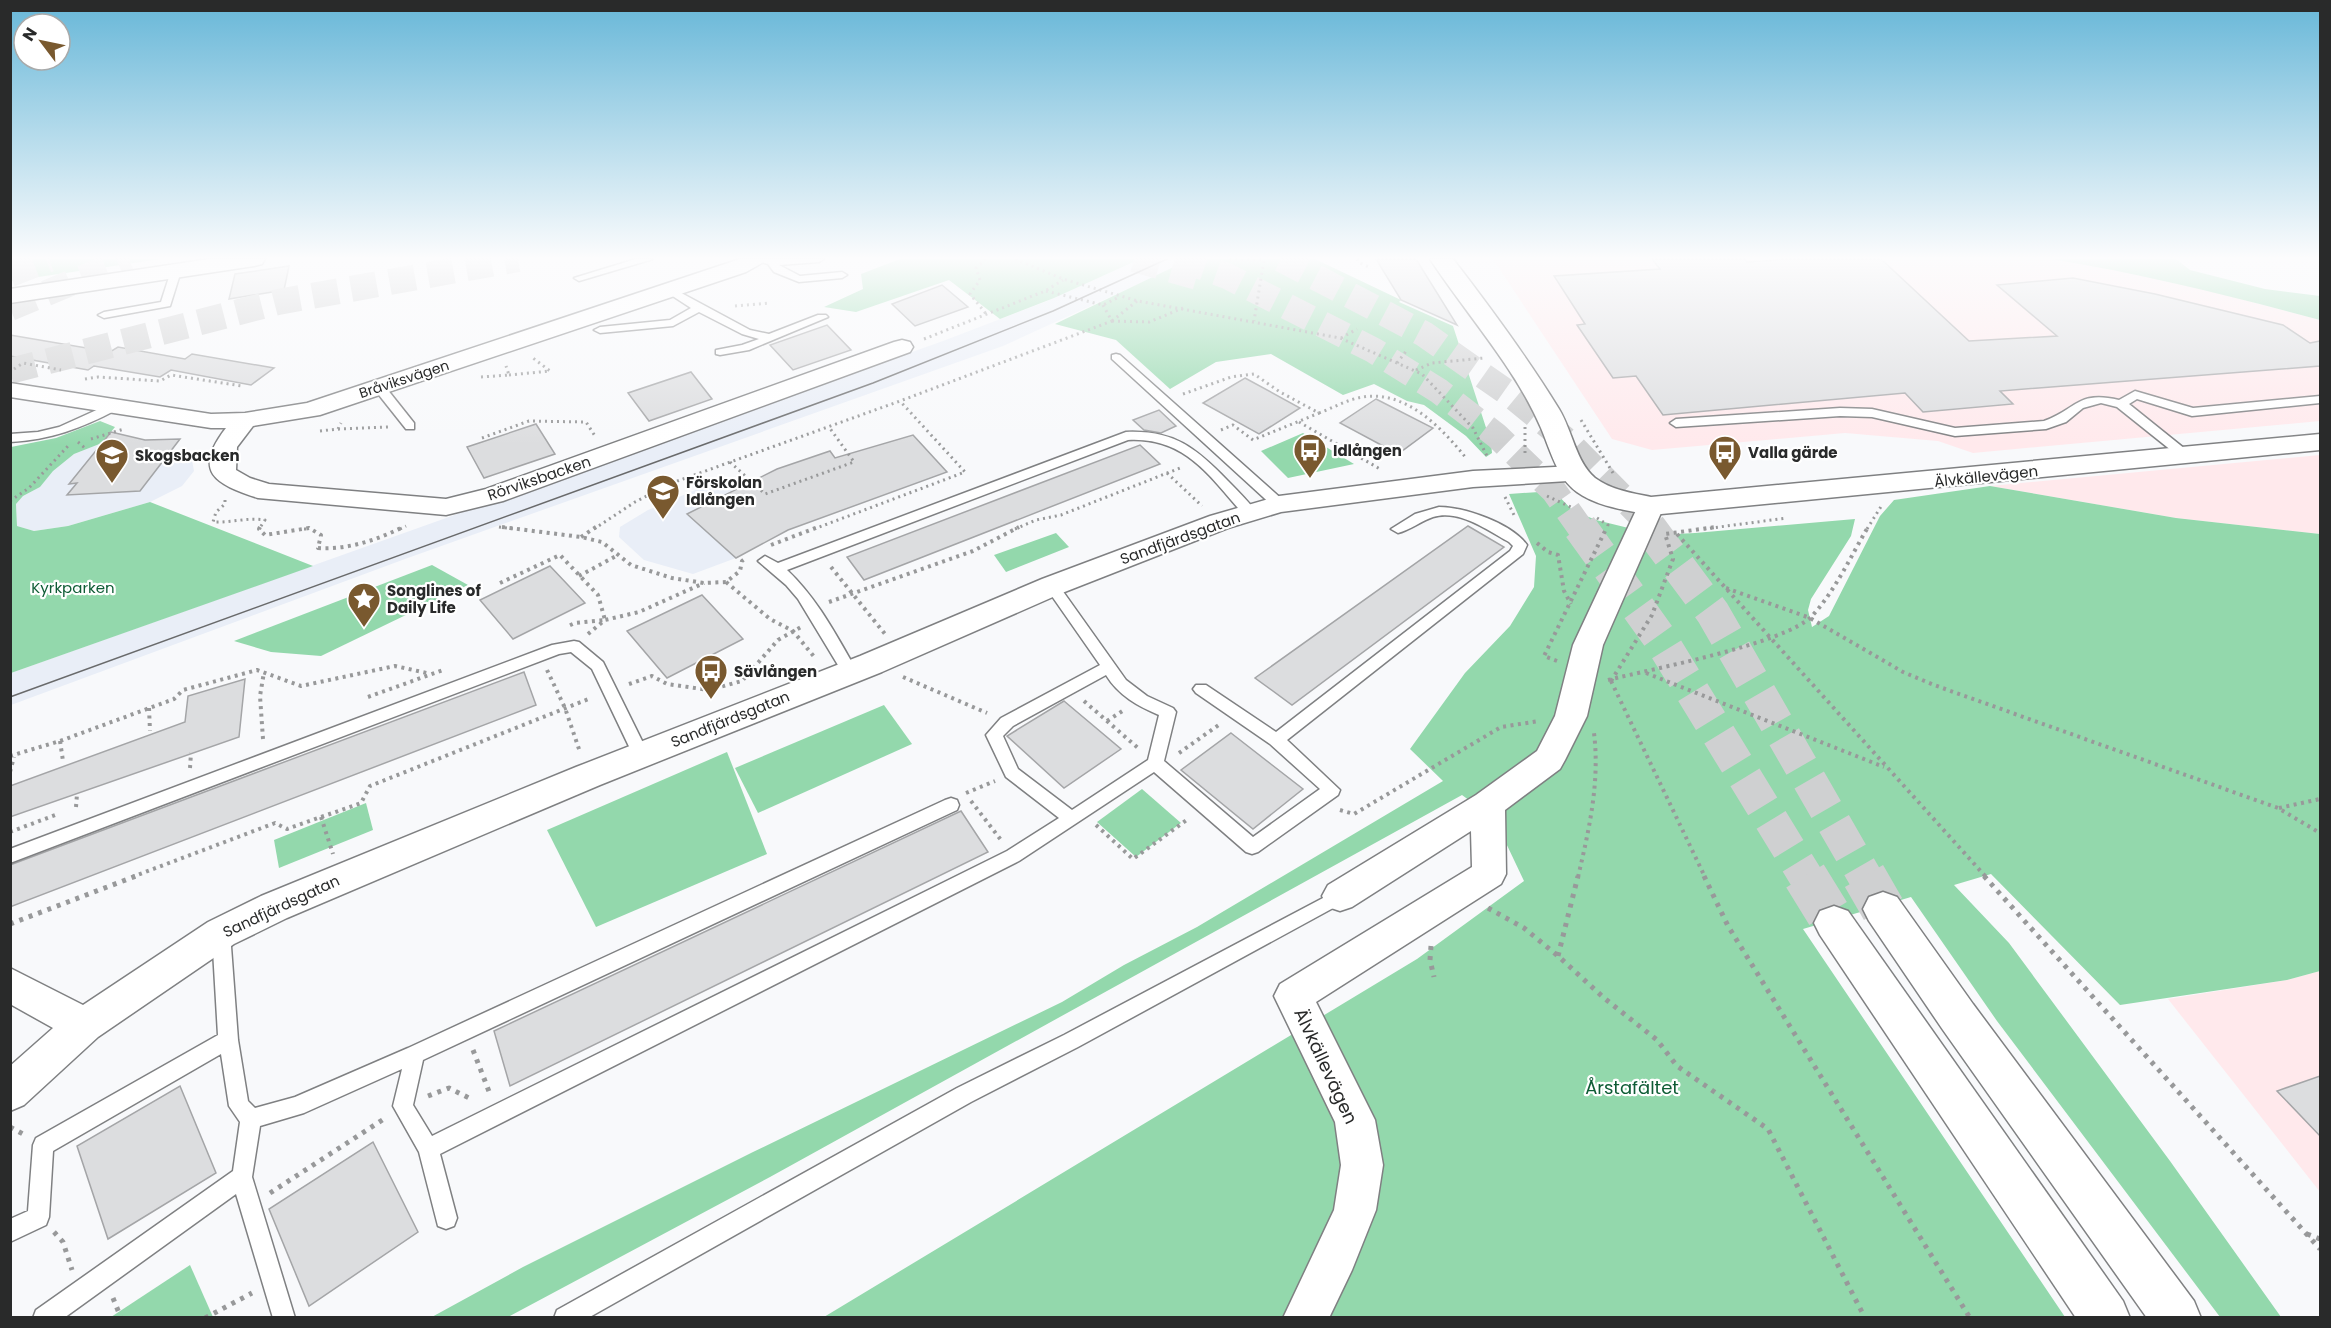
<svg xmlns="http://www.w3.org/2000/svg" width="2331" height="1328" viewBox="0 0 2331 1328" font-family="Poppins,sans-serif">
<rect width="100%" height="100%" fill="#f8f9fb"/>
<g fill="#ffe9ec">
<path d="M1493,259H2051L2110,268L2199,288L2320,320V421L1973,453L1938,441L1845,433L1652,450L1612,439Z"/>
<path d="M2320,455V534L2176,518L1990,486Z"/>
<path d="M2320,971V1192L2168,999L2287,980Z"/>
</g>
<g fill="#e9eef7">
<path d="M1140,259H1168L1180,265L1003,346L405,559L11,705V673L943,341L1045,302Z"/>
<path d="M180,438L171,452L190,450L194,471L182,486L150,502L68,526L34,531L17,526L16,504L23,496L40,487L52,471L74,454L102,443Z"/>
<path d="M726,477L739,488L736,558L693,574L644,560L619,537L620,527L648,510Z"/>
</g>
<g fill="#93d8ac">
<path d="M11,259H161L11,281Z"/>
<path d="M900,259H1140L1054,298L1000,319L949,280L856,312L824,307L863,289L861,274Z"/>
<path d="M1190,259H1315L1401,300L1399,302L1453,326L1491,443L1492,453L1486,457L1466,436L1424,405L1407,401L1374,384L1343,395L1271,354L1216,362L1170,389L1116,340L1055,324Z"/>
<path d="M2051,259H2176L2190,270L2265,289L2320,296V320C2231,296 2143,274 2051,259Z"/>
<path d="M100,421L115,427L102,443L74,454L53,471L40,487L23,496L16,504L17,526L34,531L68,526L150,502L313,566L11,673V447L56,438Z"/>
<path d="M1303,433L1354,464L1288,478L1261,451Z"/>
<path d="M1990,486L2176,518L2320,534V971L2287,980L2120,1005L1991,874L1954,885L2009,943L2170,1161L2281,1317H2220L1997,1021L1911,897L1803,929L2065,1317H824L1417,959L1524,881L1505,841L1485,812L1462,795L770,1177L508,1317L430,1318L523,1267L753,1152L1062,1002L1124,965L1197,927L1443,781L1410,749L1465,673L1510,626L1534,587L1536,556L1509,494L1554,491L1572,510L1596,520L1657,535L1695,533L1855,519L1851,536L1811,599L1808,610L1812,627L1829,616L1880,516L1894,500Z"/>
<path d="M1056,533L1069,547L1006,572L994,555Z"/>
<path d="M432,565L468,585L321,656L271,652L234,641Z"/>
<path d="M884,705L912,744L758,813L735,768Z"/>
<path d="M727,752L767,854L596,927L547,830Z"/>
<path d="M1142,789L1181,823L1136,857L1097,822Z"/>
<path d="M366,803L373,830L279,868L274,840Z"/>
<path d="M190,1265L213,1317H111Z"/>
</g>
<g fill="#dcdddf" stroke="#a4a5a7" stroke-width="1.5">
<path d="M1376,259H1416L1457,325L1401,300Z"/>
<path d="M1652,259H1744L1747,262L1790,259H1881L1969,341L2057,336L1997,285L2073,278L2155,294L2283,325L2310,343L2320,341V366L2000,391L2013,404L1923,412L1905,393L1663,415L1636,376L1613,378L1577,325L1585,324L1554,276L1660,269Z"/>
<path d="M289,266L284,290L229,299L235,274Z"/>
<path d="M942,285L968,307L915,326L892,304Z"/>
<path d="M827,325L851,350L793,370L770,345Z"/>
<path d="M10,335L110,352L118,347L185,359L192,354L274,368L251,385L171,370L160,377L94,366L88,370L10,356Z"/>
<path d="M691,372L712,399L649,421L628,393Z"/>
<path d="M1245,378L1300,408L1259,434L1203,403Z"/>
<path d="M1376,399L1433,428L1398,454L1340,423Z"/>
<path d="M1159,410L1176,426L1161,433L1144,430L1133,420Z"/>
<path d="M536,424L555,454L484,478L467,447Z"/>
<path d="M111,432L145,440L180,439L140,491L67,495L77,483L69,484Z"/>
<path d="M913,435L947,472L788,530L736,558L687,514L777,469L830,451L835,458Z"/>
<path d="M1140,445L1160,464L864,580L847,557Z"/>
<path d="M1468,526L1504,547L1292,705L1255,678Z"/>
<path d="M550,566L585,603L513,639L480,600Z"/>
<path d="M702,595L743,639L667,678L627,631Z"/>
<path d="M524,672L536,705L10,907V865Z"/>
<path d="M245,679L239,737L10,817V786L185,722L188,696Z"/>
<path d="M1064,701L1121,749L1064,788L1007,736Z"/>
<path d="M1231,733L1303,789L1253,829L1181,770Z"/>
<path d="M961,811L988,852L510,1086L494,1031Z"/>
<path d="M2320,1076V1136L2277,1091Z"/>
<path d="M180,1086L216,1173L108,1239L77,1146Z"/>
<path d="M373,1142L418,1232L309,1306L269,1209Z"/>
</g>
<g fill="none" stroke-linecap="round" stroke-linejoin="round">
<g stroke="#cfd0d1" stroke-width="26" stroke-dasharray="26 13" stroke-linecap="butt">
<path d="M1134,259L1201,278"/>
<path d="M1180,259L1227,276L1373,350L1439,391L1497,436L1554,491L1581,529"/>
<path d="M1281,259L1424,334L1512,396L1567,441L1640,515L1650,529"/>
<path d="M10,274L49,259"/>
<path d="M10,308L129,259"/>
<path d="M10,371L278,302L518,259"/>
</g>
<g stroke="#cfd0d1" stroke-width="34" stroke-dasharray="34 16" stroke-linecap="butt">
<path d="M1580,527L1659,637L1806,877"/>
<path d="M1649,527L1713,613L1865,877"/>
</g>
<g stroke="#cfd0d1" stroke-width="44" stroke-dasharray="44 22" stroke-linecap="butt">
<path d="M1805,876L1834,923"/>
<path d="M1864,876L1883,909"/>
</g>
<defs>
<g id="lane">
<path d="M636,259H653L579,281L574,278Z"/>
<path d="M750,259H824L819,262L779,265L800,276L842,272L847,275L842,278L799,282L774,272L768,264Z"/>
<path d="M176,268L181,271L170,306L104,318L98,315L104,312L161,302L171,271Z"/>
<path d="M672,288L750,330L769,334L818,315H826L828,317L749,350L720,355L716,354V350L742,345L759,339L742,334L699,312L673,326L600,333L594,330L600,327L670,320L691,308L668,293V289Z"/>
<path d="M1116,354L1120,355L1284,501L1286,504L1284,507H1274L1112,359V355Z"/>
<path d="M379,383L383,384L414,423V429H406L375,390L373,387Z"/>
<path d="M2135,391L2193,408L2320,396V403L2192,416L2137,399L2129,404L2190,453L2192,456L2186,460L2182,459L2117,407L2101,403L2083,408L2066,422L2046,429L1955,436L1872,417L1840,416L1676,427L1670,423L1676,419L1840,408L1872,409L1955,428L2044,421C2077,409 2078,390 2119,400Z"/>
<path d="M112,403L118,407L116,410C82,428 50,440 10,442V434L38,432L59,427Z"/>
<path d="M1126,432C1174,430 1196,448 1228,481C1238,491 1249,502 1257,513L1250,517L1245,516C1210,477 1186,437 1128,440L787,570C817,598 836,635 857,671L854,675H844L798,599L786,585L758,561L765,556L778,563Z"/>
<path d="M1439,507C1464,507 1511,523 1527,545L1523,554L1287,740L1340,790L1338,795L1258,852L1252,854L1246,852L1154,772L1019,861L440,1154L457,1218L454,1226L446,1229L438,1226L419,1152L393,1106L402,1069L304,1113L260,1126L252,1177L295,1318H273L236,1194L64,1318H33L36,1310L233,1171L240,1122L229,1106L221,1054L53,1151L49,1217L46,1225L10,1242V1219L28,1211L33,1145L36,1138L218,1035L212,933L215,927L221,925L227,927L230,933L238,1040L248,1101L255,1108L295,1097L408,1048L945,800L951,798L957,800L959,805L957,810L423,1060L413,1105L432,1136L1007,851L1059,818L1006,777L986,735L1001,718L1100,665L1047,589L1045,586L1047,583H1057L1126,680L1147,696L1173,708L1176,712L1164,761L1253,837L1320,789L1270,744L1196,693L1193,689L1196,685H1206L1276,732L1510,551L1513,546L1509,542C1487,530 1459,509 1433,517C1421,521 1410,530 1398,533L1391,529L1415,514ZM1106,675C1119,696 1138,706 1159,715L1148,760L1072,810L1018,769L1003,736L1013,726Z"/>
<path d="M574,641L579,642L603,662L649,755L647,759L641,761L635,759L592,669L571,652L559,654L10,863V849L552,645Z"/>
<path d="M1340,889L1346,891L1349,896L1346,901L1078,1047L971,1102L588,1318H554L557,1310L957,1088L1064,1035Z"/>
</g>
<g id="street">
<path d="M740,259H765L762,263L746,272L320,415L253,426L237,447L236,470L250,478L269,484L446,499L486,489L894,342L902,340L910,342L913,347L910,352L503,501L446,515L258,498C215,484 192,472 226,428H211L10,397V383L211,414L245,413L307,403Z"/>
<path d="M1575,466L1584,468L1588,474L1584,480L1473,487L1281,512L1228,528L1062,593L882,672L600,785L287,918L234,944L98,1037L24,1105L10,1111V1066L53,1028L10,1004V968L83,1005L208,922L261,896L576,767L860,656L1042,579L1210,516L1279,496L1473,471Z"/>
<path d="M1651,498L1660,500L1664,506L1603,645L1587,716L1565,760L1560,769L1505,810L1506,874L1501,884L1316,1002L1375,1120L1383,1165L1376,1210L1352,1270L1329,1318H1283L1334,1210L1341,1165L1335,1122L1274,996L1280,984L1472,867L1471,831L1352,907L1340,911L1328,907L1322,896L1328,885L1476,795L1537,751L1555,716L1573,645L1638,506L1642,500Z"/>
</g>
<g id="secondary">
<path d="M209,259H265L262,264L254,266L10,303V289Z"/>
<path d="M1430,259H1453C1490,307 1527,357 1559,409C1572,430 1576,462 1595,478C1611,490 1632,493 1651,497L2320,434V450L1651,515C1626,510 1598,507 1577,492C1557,478 1550,449 1541,428C1515,367 1466,314 1430,259Z"/>
</g>
<g id="highway">
<path d="M1883,892L1897,897L1973,1004L2194,1301L2201,1318H2147L1943,1030L1869,921L1863,909L1869,897Z"/>
<path d="M1834,906L1848,911L2123,1301L2130,1318H2076L1820,935L1814,923L1820,911Z"/>
</g>
</defs>
<use href="#lane" stroke="#7f8082" stroke-width="3"/>
<use href="#street" stroke="#7f8082" stroke-width="3"/>
<use href="#secondary" stroke="#7f8082" stroke-width="3"/>
<use href="#highway" stroke="#7f8082" stroke-width="3"/>
<g stroke="#98999a" stroke-width="3" stroke-dasharray="2 4" stroke-linecap="butt">
<path d="M986,259L976,268L980,280L970,294L987,315"/>
<path d="M1015,259L1063,279L1138,301L1340,338L1422,374L1473,428L1488,458"/>
<path d="M1229,259L1264,260L1254,321"/>
<path d="M1357,259L1358,262L1371,268"/>
<path d="M1046,291L1103,305L1119,297"/>
<path d="M735,306L770,303"/>
<path d="M1112,321L1149,322L1183,308"/>
<path d="M1112,321L1137,301"/>
<path d="M1341,338L1357,329"/>
<path d="M924,339L1045,291L1063,280"/>
<path d="M1397,363L1407,350"/>
<path d="M14,369L23,363L61,370"/>
<path d="M1416,370L1432,363L1484,358"/>
<path d="M509,375L550,371L533,358"/>
<path d="M481,377L509,375L506,366"/>
<path d="M85,379L98,377L160,381L171,375L242,386"/>
<path d="M1183,394L1231,377L1254,374L1280,392L1319,413C1333,408 1348,399 1363,397C1406,390 1442,428 1466,458"/>
<path d="M1581,420L1613,473"/>
<path d="M1299,422L1380,469"/>
<path d="M1525,427V455"/>
<path d="M338,429L388,427"/>
<path d="M1221,430L1233,425L1253,440L1319,413"/>
<path d="M320,431L338,429L341,423"/>
<path d="M482,438L529,421L586,422L595,436"/>
<path d="M91,439L124,429"/>
<path d="M78,442L86,449"/>
<path d="M730,462L765,494L854,462L829,427"/>
<path d="M1167,473L1202,506"/>
<path d="M1547,496L1573,508"/>
<path d="M1505,497L1515,517"/>
<path d="M225,500V504L216,512L213,522C231,523 248,517 265,520L259,529"/>
<path d="M10,501L29,488L68,446"/>
<path d="M1597,518L1608,525L1606,529"/>
<path d="M499,527L514,529"/>
<path d="M304,529H310"/>
<path d="M400,529L406,526"/>
<path d="M594,529L635,502L672,483L900,401L1112,321L1103,305"/>
<path d="M814,529L965,472L900,401"/>
<path d="M1015,529L1036,520L1061,515L1180,468"/>
<path d="M1704,529L1787,518"/>
<path d="M1867,529L1882,505"/>
</g>
<g stroke="#98999a" stroke-width="4" stroke-dasharray="3 4.5" stroke-linecap="butt">
<path d="M260,527L259,529L265,535L309,528L321,535L318,548C347,550 377,540 403,527"/>
<path d="M502,527L581,537L602,542L631,565L672,578L704,583L726,582L740,571L742,561L746,558"/>
<path d="M1677,534L1986,877"/>
<path d="M581,537L596,527"/>
<path d="M1537,543L1548,552L1558,555L1564,591L1571,604"/>
<path d="M771,545L818,527"/>
<path d="M831,567L885,634"/>
<path d="M579,576L618,555"/>
<path d="M726,582L770,619L793,631L816,659"/>
<path d="M500,583L560,555L598,595L605,620L575,623L566,627"/>
<path d="M1726,588L1810,618L1903,672L1934,685L2278,808L2320,833"/>
<path d="M829,602L973,551L1019,527"/>
<path d="M588,634L605,620L639,612L704,583"/>
<path d="M1557,661L1544,656L1607,527"/>
<path d="M547,670L565,708L580,752"/>
<path d="M1646,673L1884,767"/>
<path d="M903,677L987,713"/>
<path d="M1608,680C1651,669 1785,644 1812,616C1835,591 1851,556 1868,527"/>
<path d="M1611,681L1705,877"/>
<path d="M1611,681L1652,615L1673,559L1665,534L1716,527"/>
<path d="M629,684L652,676L667,684L709,690L742,681L778,640L801,627"/>
<path d="M368,697L443,670"/>
<path d="M1084,701L1138,748"/>
<path d="M149,708L150,731"/>
<path d="M1107,721L1124,710"/>
<path d="M263,739L260,696L264,672"/>
<path d="M60,741L63,761"/>
<path d="M1179,753L1220,724"/>
<path d="M10,756L60,741L174,699L183,690L257,670L301,686L395,666L427,673"/>
<path d="M190,768L191,753"/>
<path d="M10,772L14,757"/>
<path d="M966,793L995,781"/>
<path d="M971,801L1001,840"/>
<path d="M76,807L77,794"/>
<path d="M2279,808L2320,799"/>
<path d="M1340,810L1354,814L1501,727L1539,721"/>
<path d="M321,817L333,854"/>
<path d="M1096,825L1133,859L1188,819"/>
<path d="M10,832L58,814"/>
<path d="M132,877L275,823L287,829L361,803L370,786L591,698"/>
<path d="M1578,877C1589,830 1600,782 1594,733"/>
</g>
<g stroke="#98999a" stroke-width="5" stroke-dasharray="4 6" stroke-linecap="butt">
<path d="M1704,876L1728,926L1970,1318"/>
<path d="M1984,876L2320,1249"/>
<path d="M1488,908L1524,928L1558,956L1604,998L1657,1040L1677,1066L1768,1129L1865,1318"/>
<path d="M10,924L136,876"/>
<path d="M1431,946L1430,960L1434,977"/>
<path d="M1558,956L1578,876"/>
<path d="M473,1050L490,1094"/>
<path d="M428,1096L449,1088L473,1100"/>
<path d="M10,1127L23,1134"/>
<path d="M270,1193L387,1117"/>
<path d="M54,1232L63,1242L72,1270"/>
<path d="M2307,1234L2320,1239"/>
<path d="M113,1298L121,1318"/>
<path d="M205,1318L252,1293"/>
</g>
<use href="#lane" fill="#fff" fill-rule="evenodd"/>
<use href="#street" fill="#fff" fill-rule="evenodd"/>
<use href="#secondary" fill="#fff" fill-rule="evenodd"/>
<use href="#highway" fill="#fff" fill-rule="evenodd"/>
<path stroke="#696a6b" stroke-width="1.5" d="M10,697L873,383L1053,311L1167,259"/>
</g>
<linearGradient id="sky" x2="0" y2="1"><stop stop-color="#67b7d8"/><stop offset="0.58" stop-color="#fcfcfd"/><stop offset="1" stop-color="#fcfcfd" stop-opacity="0"/></linearGradient>
<rect width="2331" height="445" fill="url(#sky)"/>
<defs>
<symbol id="bus-pin" viewBox="-11 -11 22 30"><path d="M0 17L-7.5 6A9.5 9.5 0 1 1 7.5 6Z" fill="#79592f" stroke="#fff"/><path d="M-5-6H5V4H4V6H2V4H-2V6H-4V4H-5ZM-3.5-4V0h7V-4ZM-3.5 1.2v1.5H-2V1.2ZM2 1.2v1.5H3.5V1.2Z" fill="#fff"/></symbol>
<symbol id="school-pin" viewBox="-11 -11 22 30"><path d="M0 17L-7.5 6A9.5 9.5 0 1 1 7.5 6Z" fill="#79592f" stroke="#fff"/><path d="M0-5L7-2L0 1L-7-2ZM-4 1L0 2.5L4 1V4Q0 6-4 4Z" fill="#fff"/></symbol>
<symbol id="sight-pin" viewBox="-11 -11 22 30"><path d="M0 17L-7.5 6A9.5 9.5 0 1 1 7.5 6Z" fill="#79592f" stroke="#fff"/><path d="M0-6L1.8-2.2L6-1.7L2.9 1.2L3.7 5.4L0 3.3L-3.7 5.4L-2.9 1.2L-6-1.7L-1.8-2.2Z" fill="#fff"/></symbol>
</defs>
<g fill-rule="evenodd">
<use href="#bus-pin" x="1291" y="431" width="38" height="52"/>
<use href="#bus-pin" x="1706" y="433" width="38" height="52"/>
<use href="#school-pin" x="93" y="436" width="38" height="52"/>
<use href="#school-pin" x="644" y="472" width="38" height="52"/>
<use href="#sight-pin" x="345" y="580" width="38" height="52"/>
<use href="#bus-pin" x="692" y="652" width="38" height="52"/>
</g>
<g text-anchor="middle" dominant-baseline="central" stroke-width="4.5" stroke-linejoin="round" paint-order="stroke">
<g font-size="14" fill="#292a2a" stroke="#fff">
<text transform="translate(404 379) rotate(-18)">Bråviksvägen</text>
</g>
<g font-size="15" font-weight="bold" fill="#292a2a" stroke="#fff" text-anchor="start">
<text x="1333" y="450">Idlången</text>
<text x="1748" y="452">Valla gärde</text>
<text x="135" y="455">Skogsbacken</text>
<text x="686" y="482">Förskolan<tspan x="686" dy="17">Idlången</tspan></text>
<text x="387" y="590">Songlines of<tspan x="387" dy="17">Daily Life</tspan></text>
<text x="734" y="671">Sävlången</text>
</g>
<g font-size="15" fill="#292a2a" stroke="#fff">
<text transform="translate(1986 476) rotate(-6)">Älvkällevägen</text>
<text transform="translate(539 478) rotate(-19)">Rörviksbacken</text>
<text transform="translate(1180 538) rotate(-20)">Sandfjärdsgatan</text>
<text transform="translate(730 719) rotate(-22)">Sandfjärdsgatan</text>
<text transform="translate(281 906) rotate(-25)">Sandfjärdsgatan</text>
</g>
<g font-size="15" fill="#0e5c35" stroke="#fff">
<text x="73" y="587">Kyrkparken</text>
</g>
<g font-size="18" fill="#292a2a" stroke="#fff">
<text transform="translate(1326 1066) rotate(65)">Älvkällevägen</text>
</g>
<g font-size="18" fill="#0e5c35" stroke="#fff">
<text x="1632" y="1087">Årstafältet</text>
</g>
</g>
<rect width="2331" height="1328" fill="none" stroke="#292a2a" stroke-width="24"/>
<g transform="translate(42 42) rotate(302)"><circle r="28" fill="#ffffff" stroke="#a9aaaa" stroke-width="1.5"/>
<path d="M0-4.5L10 22L0 15L-10 22Z" fill="#79592f"/>
<text y="-9" font-size="16" font-weight="bold" text-anchor="middle" fill="#292a2a">N</text>
</g>
</svg>
